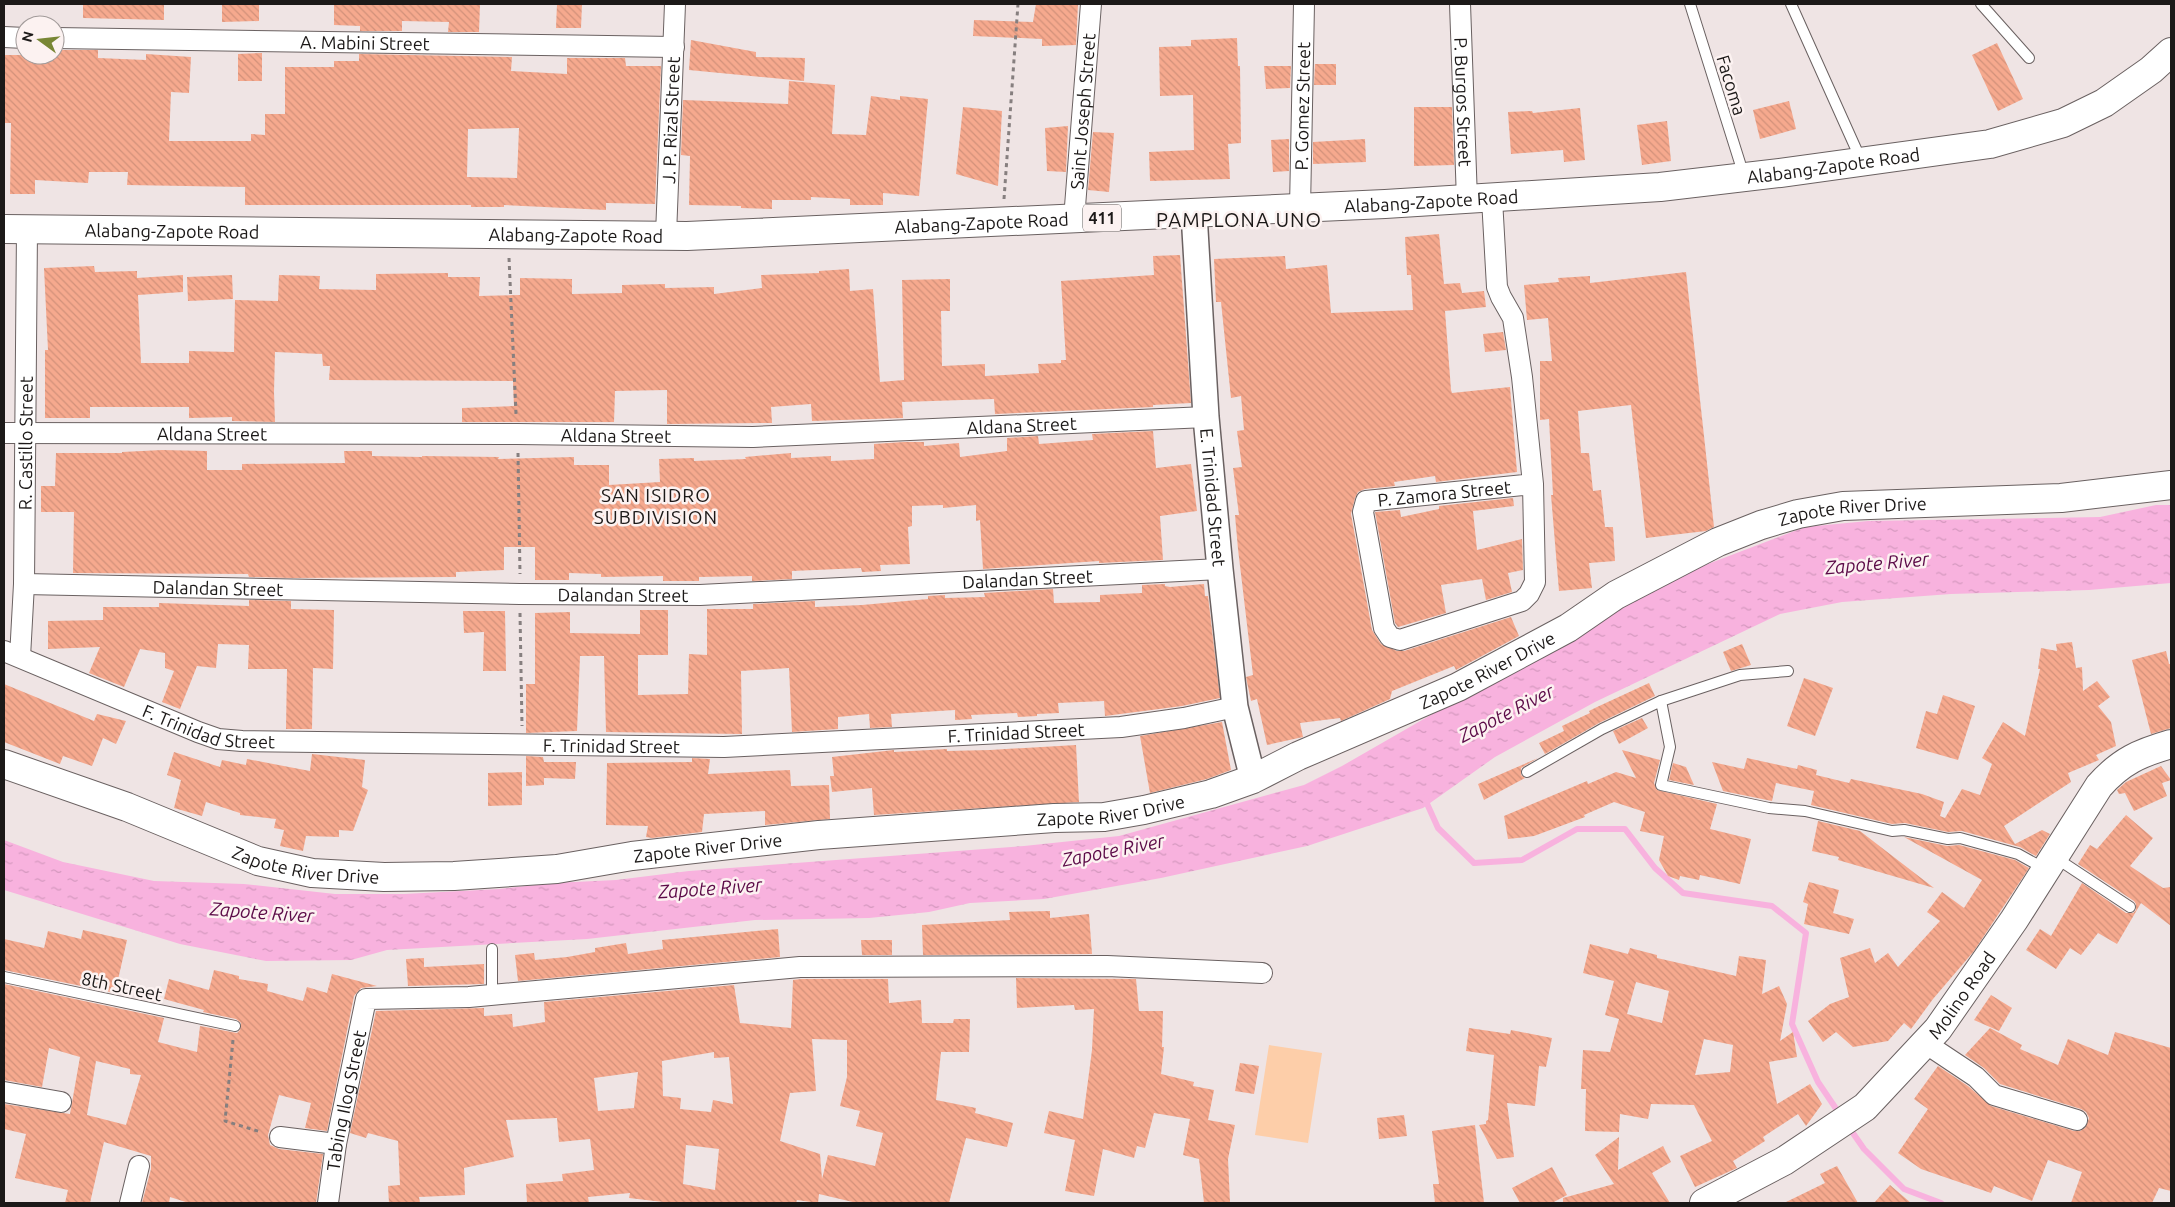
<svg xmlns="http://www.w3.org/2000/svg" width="2175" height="1207" viewBox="0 0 2175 1207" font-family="Ubuntu,sans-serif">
<defs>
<pattern id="water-ripples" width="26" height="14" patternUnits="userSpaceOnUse" patternTransform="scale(1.25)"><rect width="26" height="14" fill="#f8b2de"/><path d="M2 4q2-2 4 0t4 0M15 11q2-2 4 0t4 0" fill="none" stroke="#d498be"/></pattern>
<pattern id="building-back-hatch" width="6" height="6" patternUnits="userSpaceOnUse" patternTransform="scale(1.25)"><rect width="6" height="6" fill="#f6a98e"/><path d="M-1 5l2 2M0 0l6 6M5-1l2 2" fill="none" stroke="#d2917a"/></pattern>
</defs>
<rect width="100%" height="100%" fill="#efe4e4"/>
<path fill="#fdcea9" d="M1269,1045L1322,1053L1308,1143L1255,1135Z"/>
<path fill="url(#water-ripples)" d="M2156,505H2171V583L2089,590L1951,594L1842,602L1780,614L1595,702L1495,757L1423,808L1307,846L1161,878L1044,899L970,903L929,912L869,918L755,920L587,939L387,950L351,960L266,961L180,944L4,890V840L63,862L154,881L244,884L335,894H404L499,889L553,883L616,880L689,871L1024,846L1119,836L1304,785L1342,766L1666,580L1805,527L1868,521L2100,517Z"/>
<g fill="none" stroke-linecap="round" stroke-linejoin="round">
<g stroke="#f8b2de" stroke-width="6">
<path d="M1424,797L1438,828L1474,863L1522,860L1577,829H1625L1655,868L1683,893L1772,906L1806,933L1792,1024L1818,1082L1841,1116"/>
<path d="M1848,1126L1864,1149L1904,1189L1941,1203"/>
</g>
</g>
<g fill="url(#building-back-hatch)" fill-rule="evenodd">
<path d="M83,4H164V20L83,18Z"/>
<path d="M222,4H259V21L222,22Z"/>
<path d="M334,4H480L479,32H448L449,22L402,21V31H360V26L334,25Z"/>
<path d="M557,4H582L581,28H556Z"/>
<path d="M1036,4H1078L1076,45L1042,46V39L973,36L974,20L1033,22Z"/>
<path d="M1237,38L1238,66H1240L1241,143L1228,144L1230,179L1150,181L1149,152L1194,150L1193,95L1160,96L1159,47L1191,46V40Z"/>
<path d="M691,40L756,52V57L805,58L804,81L689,70Z"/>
<path d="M1997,43L2023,99L1998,111L1972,55Z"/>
<path d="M58,50H98V58L146,60V54L191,57L189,93L171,92L169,141H251V134L265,135V114H285V67H334V61H359V54L512,57L511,71L567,74V58H625L626,66H661L655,204L606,203V210L504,205V207H471V205H245V187L127,185L128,172H89L88,183L35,180V194H10L11,123H4V55H58ZM519,128L517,178L467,177L468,129Z"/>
<path d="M262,53V81H238V54Z"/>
<path d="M1315,64H1336V85H1314Z"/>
<path d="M1264,66H1291L1290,88L1266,89Z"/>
<path d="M789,81L835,85L832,134L866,135L871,96L900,100V96L928,99L919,196L883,193V205H850V199L811,197V200H772V209L741,208V206L689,205L690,156L681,155L683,100L788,104Z"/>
<path d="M1789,101L1796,129L1760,139L1753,110Z"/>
<path d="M963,107L1002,111L998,186L956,174Z"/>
<path d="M1414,107H1452L1454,165L1414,166Z"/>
<path d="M1580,108L1585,160L1564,162L1563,150L1511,154L1508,112L1532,111L1533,113Z"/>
<path d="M1667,121L1671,161L1642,165L1637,125Z"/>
<path d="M1068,126L1066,172L1047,171L1045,128Z"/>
<path d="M1093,132L1114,133L1109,192L1088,190Z"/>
<path d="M1289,139V171L1273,172L1271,140Z"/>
<path d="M1365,139L1366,162L1313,164V142Z"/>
<path d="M1439,234L1444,284L1460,283L1462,293L1484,291L1486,307L1445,311L1451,390L1452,393L1510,387L1517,472L1436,482L1435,476L1394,482L1395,486L1365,489L1358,492L1355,498L1351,514L1372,630L1381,644L1397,651H1404L1511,617L1519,636L1456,670L1454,666L1392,691L1390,699L1341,721L1340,718L1300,723L1303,737L1267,745L1257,699L1251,701L1246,677L1253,675L1238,549L1235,515H1239L1233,468L1242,467L1237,431L1244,430L1241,396L1231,398L1221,302H1216L1214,259L1285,256L1286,269L1327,265L1331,313L1413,310L1411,275H1407L1405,237Z"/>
<path d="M1180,255L1191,403L1153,405V407L995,414L994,399L902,402L903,418L812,421L811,404L771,407L772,423L667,424V390L615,391L614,422H462V408L514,406L513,381L329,380L330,366H323L322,354L275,352L274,392L275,422L232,421V417L189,418V407H90V418H45V350H48L44,268L94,266L95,272L137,271V278L183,275V292L138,295L141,363H189V351L234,352L235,300L278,301L279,275L320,276L319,289L376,290V274L448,273V277H480L479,296L520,295V278L572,279V294L622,293V285L665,284V288L714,287V294L762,288L761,275L819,273V271L849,269L850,291L873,289L880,382L904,380L902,280L950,279V311H941L942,366L985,364V376L1039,373L1038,364L1061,363V360H1066L1061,281L1154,275L1153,256Z"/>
<path d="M1686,272L1714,527L1706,531L1646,538L1631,405L1578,411L1581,453H1589L1593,491L1601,490L1605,527H1613L1615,561L1589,563L1592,588L1559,591L1551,495H1553L1549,419L1540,420V361H1552L1548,318L1527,320L1524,285L1559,282L1558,278L1590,276V283Z"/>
<path d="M232,275L233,299L188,301L187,277Z"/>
<path d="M1503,332L1506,350L1485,352L1483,334Z"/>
<path d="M1153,431L1156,468L1191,464L1197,511L1160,516L1163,560L1099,563V561L983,569L980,520L976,521V505L943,508V505L912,506V526L908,527L910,564L880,565L881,571L862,572L861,568L792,571V579L752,581V576L699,577V581H663V576L601,577V574L569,573V580H535V547H504V570L456,572V577L292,578L249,577L248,574L73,573L74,512H41V486H55L56,453H122V452L162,450L207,451V470H242V464L345,463L344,451H372V456L422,457V456L499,457L498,459L574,457V465H609V485L660,482L659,459L694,458V461L746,459L745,457L791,453V458L831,456V461L874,459V444L904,442H924V446L959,443L960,457L1007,451V438L1038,436L1039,444L1093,440L1092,434Z"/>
<path d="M1513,498L1514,506L1473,511L1477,550L1522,539L1523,570L1508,573L1512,592L1486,600L1482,579L1441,585L1446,613L1398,627L1395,623L1375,512L1400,510L1401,517L1439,509V506Z"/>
<path d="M1165,584V586L1170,587L1204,584L1205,596H1208L1220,698L1182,706L1105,716L1104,701L1058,703L1059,713L1037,714V716L1018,717L1017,713L971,715L972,719L955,720V710L891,714L892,727L870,728L869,714L838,717V729L792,732L789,668L741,671L742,734L606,732L604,656H580L577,731L526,733V684H535V613L570,612V633L640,634V610H668V655H638V695L688,694L689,654L707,655V609H753V604L815,601V607L862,605L928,599V596L945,595V598L985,597L984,593L1053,589L1054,603L1100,602V595L1142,593V585Z"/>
<path d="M249,600L291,601V609L334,610L333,669L313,668L312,729H286L287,669H248L249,645L218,644L216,668L197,666L180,709L162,702L174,671L165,668V653L140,649L124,687L89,673L100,647L48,649V621L103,620V607H159V603L249,606Z"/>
<path d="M463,611H505L506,671H483L484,632L464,633Z"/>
<path d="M2072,642L2076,668L2082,667L2083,691L2097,681L2110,697L2098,706L2111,722L2116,746L2096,755L2099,760L2068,773L2071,782L2004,826L2015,844L2042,830L2050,834L2036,856L2020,847L1962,831L1948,832L1905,823L1892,824L1811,805L1814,791L1776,783L1772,801L1723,791L1712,762L1744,769L1747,758L1797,769L1798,765L1817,770L1816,775L1849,783L1851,779L1922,794L1944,802L1940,816L1945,818L1962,789L1980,795L1992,764L1982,758L2003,722L2025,736L2040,669H2038L2041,648L2057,651L2056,644Z"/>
<path d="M1742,644L1751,665L1731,671L1723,652Z"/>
<path d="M2166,651L2169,664H2171V728L2151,734L2132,660Z"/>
<path d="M1804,678L1833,688L1815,736L1787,726Z"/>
<path d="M1649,683L1655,696L1599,723L1545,754L1539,743L1564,731L1562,726L1590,713L1589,711L1597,707Z"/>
<path d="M4,684L94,721L97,714L126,721L116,744L103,738L92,766L63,756L60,764L4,742Z"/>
<path d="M1943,695L1975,706L1958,760L1916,748L1926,711L1937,714Z"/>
<path d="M1642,718L1648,728L1619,744L1613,731Z"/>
<path d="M1222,722L1231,770L1207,779L1150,793L1140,736Z"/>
<path d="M1076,745L1079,802L874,815L872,788L832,792L830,776H834L832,757L894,750V752L947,749V751L990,750Z"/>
<path d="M1622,750L1660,760L1654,783L1657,790L1717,804L1710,829L1751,839L1740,884L1700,875L1699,880L1680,876L1679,880L1668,876L1659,860L1664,836L1640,831L1645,812L1614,802L1584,815L1585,817L1534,836L1508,839L1504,816L1587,781L1588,784L1616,772L1636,778Z"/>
<path d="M174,752L220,767L222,760L246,765L247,759L310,771L312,754L365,760L362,787L368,790L353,831L339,830V837L306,836L303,851L280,846L284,830L274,828L276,819L240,815V813L206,802L202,816L174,808L181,780L167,775Z"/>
<path d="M526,756L543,757L544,762H576L575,779L544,778V785L526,786Z"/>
<path d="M692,758L710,759L708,774L790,770L791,786L829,785L830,819L765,825V811L704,814L702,832L652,838L646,837L648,826L606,825L607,763L692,762Z"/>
<path d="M1538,758L1521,768V775L1525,778L1484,800L1478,784Z"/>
<path d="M1673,763L1686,767L1694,785L1669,780Z"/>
<path d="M2161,766L2171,780L2162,783L2167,796L2134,811L2125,793L2119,794L2117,790L2126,782Z"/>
<path d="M522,772V805L488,806V773Z"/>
<path d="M2126,815L2153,838L2130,866L2163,888L2171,887V926L2141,903L2117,944L2098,933L2081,955L2070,948L2056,969L2026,950L2040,929L2051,936L2082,883L2126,913H2133L2136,910V904L2134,901L2078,864L2090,845L2097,849Z"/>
<path d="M1818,821L1860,831L1934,888L1838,860L1839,857L1812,851Z"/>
<path d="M1904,837L1947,846L1959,845L2015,860L2029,868L1974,951L1933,999L1911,1029L1904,1023L1888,1041L1853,1047L1836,1032L1823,1042L1808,1021L1830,1004L1849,997L1840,958L1870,948L1875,963L1888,953L1898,967L1940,921L1927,912L1942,892L1964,908L1982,880Z"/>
<path d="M1809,882L1839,890L1833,913L1854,919L1849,934L1804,924L1808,904L1803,902Z"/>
<path d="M1050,911V918L1089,914L1092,954L923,955L922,925L1010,920L1009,912Z"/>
<path d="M778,929L780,957L518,981L515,955L534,953L535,960L567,957L595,952V948L626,943L628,954L663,949L662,940Z"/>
<path d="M83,930L127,940L115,993L4,970V939L44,948L48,931L81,939Z"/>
<path d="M861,940H892V955H862Z"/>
<path d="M1590,944L1628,954L1630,948L1657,955V958L1736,976L1739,956L1766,960L1762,994L1779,986L1787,1004L1780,1041L1793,1032L1797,1057L1769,1062L1777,1104L1810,1084L1822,1104L1806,1126L1798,1114L1763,1137L1765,1141L1733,1161L1737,1168L1695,1187L1680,1156L1712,1141L1694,1105L1651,1104L1648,1119L1620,1114L1619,1132L1585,1131L1586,1089H1581L1583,1050L1610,1052L1619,1019L1605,1015L1614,981L1583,973ZM1636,982L1669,991L1662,1023L1627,1014ZM1704,1039L1733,1045L1730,1072L1695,1075Z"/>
<path d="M424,958V967L484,964V984L408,986L406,959Z"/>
<path d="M214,970L239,976V979L268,984L267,991L303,1001L307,987L327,993L332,974L377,986L361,988L354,996L327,1131L305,1128L311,1103L279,1095L268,1135L270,1145L279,1149L323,1154L316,1203H189L170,1197L169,1203H142L151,1169V1156L104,1142L90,1203H65L68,1190L15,1178L26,1134L4,1129V1104L70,1114L80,1057L49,1048L42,1087L4,1080V984L164,1018L158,1042L197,1052L200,1026L237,1033L240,1030L241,1023L236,1019L203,1012L204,1010L164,999L169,979L209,990ZM96,1061L130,1069V1074L141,1075L126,1125L87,1115Z"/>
<path d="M1016,978L1136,979L1139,1011H1163L1162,1047H1164L1161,1074L1194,1082L1193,1086L1214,1090L1208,1120L1235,1125L1228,1159L1230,1203H1204L1199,1159L1183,1155L1190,1119L1154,1113L1145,1148L1137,1146L1134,1158L1103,1149L1094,1196L1065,1191L1075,1140L1044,1133L1049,1111L1083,1119L1092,1050L1094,1009L1075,1010L1074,1005L1017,1008Z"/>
<path d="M801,979H888L889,1003L921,1000L922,1023H953L954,1019H970L969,1052H941L936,1100L976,1108L975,1113L1013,1123L1007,1147L966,1138L949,1203H857L819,1194L818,1203L797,1200L796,1203H672L629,1198L630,1193L588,1197L589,1203H527L526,1184L563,1181L562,1174L594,1170L590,1139L559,1142L557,1118L506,1120L514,1157L464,1168L465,1195L419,1197L420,1203H389L388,1186L400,1185L398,1141L368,1133L366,1138L350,1133L376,1011L484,1008V1016L512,1014L513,1027L545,1022L544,1002L734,985L740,1023L791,1028L793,980ZM812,1039L847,1040V1077L840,1106L860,1111L856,1126L883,1133L875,1166L828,1155L822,1179L820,1154L780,1141L790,1093L816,1091ZM714,1052V1058L729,1057L733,1104L713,1100L711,1112L680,1109L681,1098L663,1096L662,1061ZM638,1072L634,1108L598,1111L594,1078ZM686,1145L719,1149L715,1190L683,1184Z"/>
<path d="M1991,995L2012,1008L1999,1031L1974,1020Z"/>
<path d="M1469,1028L1510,1034L1511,1030L1552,1038L1546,1067L1539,1066L1535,1106L1507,1103L1514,1157L1497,1159L1479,1125L1486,1124V1121L1488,1120L1494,1055L1466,1051Z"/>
<path d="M1990,1028L2022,1045L2020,1049L2058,1065L2068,1039L2108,1055L2115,1032L2171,1048V1191L2159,1188L2152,1203H2071L2082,1172L2048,1160L2032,1201L1994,1186L1991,1193L1921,1169L1898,1153L1928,1109L1914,1099L1938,1066L1968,1086L1991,1106L2074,1131H2080L2085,1128L2089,1118L2086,1112L2081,1109L2000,1084L1984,1068L1965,1055Z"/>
<path d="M1240,1063L1259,1066L1254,1094L1235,1091Z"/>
<path d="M1404,1115L1407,1136L1379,1139L1377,1118Z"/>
<path d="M1475,1125L1484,1203H1435L1433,1184H1439L1432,1131Z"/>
<path d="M1619,1137L1618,1170L1663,1146L1671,1162L1652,1173L1670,1203H1563V1198L1614,1184L1595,1155Z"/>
<path d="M1837,1166L1858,1203H1784L1825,1183L1820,1174Z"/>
<path d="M1552,1167L1567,1195L1552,1203H1520L1512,1188Z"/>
<path d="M1890,1185L1911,1203H1874Z"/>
</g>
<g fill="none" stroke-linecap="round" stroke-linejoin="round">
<defs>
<g id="service">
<path d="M1690,4L1740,163L1741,177"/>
<path d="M1791,4L1861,160"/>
<path d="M1981,4L2029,58"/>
<path d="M1661,701L1740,675L1788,671"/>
<path d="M1527,772L1602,729L1661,701L1670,747L1661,785L1769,808L1805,811L1892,831L1904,830L1948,839L1960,838L2018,854L2045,869"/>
<path d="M2056,858L2130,907"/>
<path d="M492,949V995"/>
<path d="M4,977L235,1026"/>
</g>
<g id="minor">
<path id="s1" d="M1460,4L1467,200"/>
<path d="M4,37L25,38"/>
<path id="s2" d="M55,38L674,47"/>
<path id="s3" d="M1492,199L1497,287L1501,297L1513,318L1522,377L1533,484L1535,582L1529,594L1522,601L1400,640L1390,637L1384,628L1363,512L1366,501L1533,484"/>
<path id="s4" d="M1300,208L1304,4"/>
<path id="s5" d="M1074,219L1091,4"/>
<path id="s6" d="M666,235L675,4"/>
<path id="s7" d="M4,433L517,434L753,437L1206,417"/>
<path id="s8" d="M24,584L520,594L700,595L1220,569"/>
<path id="s9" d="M4,651L198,732L218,739L242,741L724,747L1121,727L1184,718L1235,707"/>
<path id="s10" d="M20,657L24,584L27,229"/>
<path d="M1925,1043L1976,1077L1994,1095L2077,1120"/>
<path d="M4,1092L61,1102"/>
<path d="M280,1137L336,1144"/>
<path d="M130,1203L139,1166"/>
<path id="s11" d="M328,1203L336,1144L366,999L469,997L800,967L1107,966L1262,973"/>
</g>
<g id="tertiary">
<path id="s12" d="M1194,213L1206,417L1220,569L1235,707L1253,779"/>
</g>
<g id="secondary">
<path id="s13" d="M4,764L127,807L258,861L312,873L384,877L454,876L557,869L632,856L819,835L1054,818L1104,817L1144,810L1211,794L1253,779L1298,756L1458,687L1568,628L1616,595L1718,542L1761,525L1798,514L1843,506L2061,498L2171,485"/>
<path id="s14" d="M1704,1203L1784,1161L1865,1107L1938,1029L2014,920L2099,786C2121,761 2140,753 2171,744"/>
</g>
<g id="trunk">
<path id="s15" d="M4,229L687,236L1385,204L1660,187L1780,173L1990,144L2063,123L2104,103L2151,70L2171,52"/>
</g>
</defs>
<use href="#service" stroke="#6a6161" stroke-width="12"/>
<use href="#minor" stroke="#6a6161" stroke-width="22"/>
<use href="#tertiary" stroke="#6a6161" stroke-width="28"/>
<use href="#secondary" stroke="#6a6161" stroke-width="30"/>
<use href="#trunk" stroke="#6a6161" stroke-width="30"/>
<g stroke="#867f7f" stroke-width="3" stroke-dasharray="4 4" stroke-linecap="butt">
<path d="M1004,199L1018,4"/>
<path d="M509,258L516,414"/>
<path d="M518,453L520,574"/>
<path d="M520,613L522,726"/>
<path d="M233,1040L225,1121L261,1132"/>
</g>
<use href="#service" stroke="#fff" stroke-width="10"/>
<use href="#minor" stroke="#fff" stroke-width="20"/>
<use href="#tertiary" stroke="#fff" stroke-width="25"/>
<use href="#secondary" stroke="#fff" stroke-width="28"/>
<use href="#trunk" stroke="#fff" stroke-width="28"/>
</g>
<g text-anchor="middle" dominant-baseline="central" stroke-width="5" stroke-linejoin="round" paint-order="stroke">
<rect fill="#fcf2f1" stroke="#5f5a59" stroke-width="1" x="1083" y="204.5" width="38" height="27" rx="4"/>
<g font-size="16" font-weight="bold" fill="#1c1918">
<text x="1102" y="218">411</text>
</g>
<g font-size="18" fill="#1c1918" stroke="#fcf2f1">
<text stroke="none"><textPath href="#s2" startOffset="310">A. Mabini Street</textPath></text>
<text transform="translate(1732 85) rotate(73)">Facoma</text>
<text stroke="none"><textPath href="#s1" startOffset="98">P. Burgos Street</textPath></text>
<text stroke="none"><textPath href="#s4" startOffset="102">P. Gomez Street</textPath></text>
<text stroke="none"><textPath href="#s5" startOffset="108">Saint Joseph Street</textPath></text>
<text stroke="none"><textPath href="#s6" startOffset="115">J. P. Rizal Street</textPath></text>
<text stroke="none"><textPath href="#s15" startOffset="1832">Alabang-Zapote Road</textPath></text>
<text stroke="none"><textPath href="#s15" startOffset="1428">Alabang-Zapote Road</textPath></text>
<text stroke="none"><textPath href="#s15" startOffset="978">Alabang-Zapote Road</textPath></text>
<text stroke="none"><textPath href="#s15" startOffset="168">Alabang-Zapote Road</textPath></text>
<text stroke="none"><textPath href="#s15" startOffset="572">Alabang-Zapote Road</textPath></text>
<text stroke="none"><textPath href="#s7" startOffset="1018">Aldana Street</textPath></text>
<text stroke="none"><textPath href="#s7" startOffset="208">Aldana Street</textPath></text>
<text stroke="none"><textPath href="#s7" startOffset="612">Aldana Street</textPath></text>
<text stroke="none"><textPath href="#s10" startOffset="214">R. Castillo Street</textPath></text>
<text stroke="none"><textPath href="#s3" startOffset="769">P. Zamora Street</textPath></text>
<text stroke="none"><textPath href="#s12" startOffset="285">E. Trinidad Street</textPath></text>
<text stroke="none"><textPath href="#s13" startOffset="1939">Zapote River Drive</textPath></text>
<text stroke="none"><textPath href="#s8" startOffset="1004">Dalandan Street</textPath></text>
<text stroke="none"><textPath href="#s8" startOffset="194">Dalandan Street</textPath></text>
<text stroke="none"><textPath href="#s8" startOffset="599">Dalandan Street</textPath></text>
<text stroke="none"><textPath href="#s13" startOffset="1535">Zapote River Drive</textPath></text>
<text stroke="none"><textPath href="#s9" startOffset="220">F. Trinidad Street</textPath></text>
<text stroke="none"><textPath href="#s9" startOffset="1030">F. Trinidad Street</textPath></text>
<text stroke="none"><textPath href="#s9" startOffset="625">F. Trinidad Street</textPath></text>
<text stroke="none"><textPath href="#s13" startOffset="1130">Zapote River Drive</textPath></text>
<text stroke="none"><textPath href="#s13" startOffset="725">Zapote River Drive</textPath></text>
<text stroke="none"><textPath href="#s13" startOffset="320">Zapote River Drive</textPath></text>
<text transform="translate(122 986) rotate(12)">8th Street</text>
<text stroke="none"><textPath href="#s14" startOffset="336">Molino Road</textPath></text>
<text stroke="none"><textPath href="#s11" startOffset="104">Tabing Ilog Street</textPath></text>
</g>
<g font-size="19" letter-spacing="1" fill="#1c1918" stroke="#fcf2f1">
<text x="656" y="495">SAN ISIDRO<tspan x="656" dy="22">SUBDIVISION</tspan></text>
</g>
<g font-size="19" font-style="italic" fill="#5c0b48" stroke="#fcf2f1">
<text transform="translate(1877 563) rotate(-5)">Zapote River</text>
<text transform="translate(1506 713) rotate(-27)">Zapote River</text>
<text transform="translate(1113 850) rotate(-11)">Zapote River</text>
<text transform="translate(710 888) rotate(-4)">Zapote River</text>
<text transform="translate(262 912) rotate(4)">Zapote River</text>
</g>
<g font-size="20" letter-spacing="1" fill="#1c1918" stroke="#fcf2f1">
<text x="1239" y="219">PAMPLONA UNO</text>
</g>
</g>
<rect width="2175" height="1207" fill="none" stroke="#1c1918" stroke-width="10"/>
<g transform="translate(40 40) rotate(285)"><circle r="24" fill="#fcf2f1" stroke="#a29b9a"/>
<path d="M0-4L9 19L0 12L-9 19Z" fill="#788634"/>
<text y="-8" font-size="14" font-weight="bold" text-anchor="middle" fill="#1c1918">N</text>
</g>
</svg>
